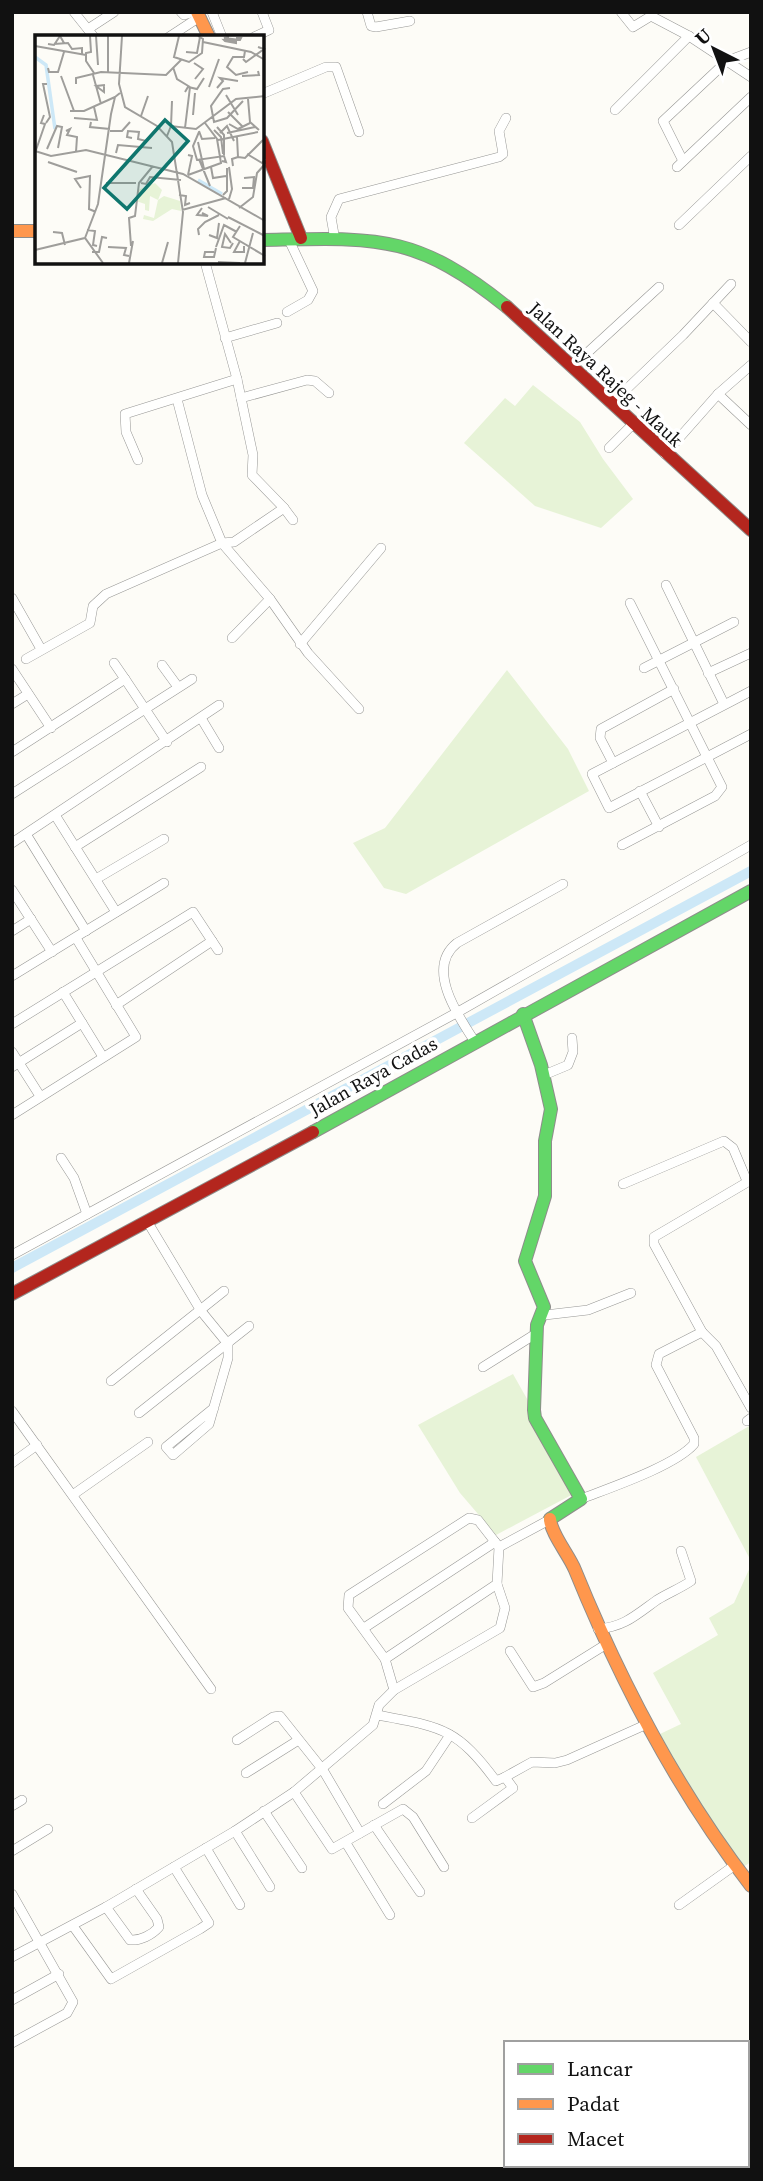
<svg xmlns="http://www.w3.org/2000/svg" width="763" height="2181" viewBox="0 0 763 2181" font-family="'Source Serif 4',serif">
<rect width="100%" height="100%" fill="#fdfcf7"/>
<g fill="#e7f3d7">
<path d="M533,385L580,422L603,459L633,499L601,528L535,506L464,443L505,398L515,406Z"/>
<path d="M507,670L568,749L589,791L406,894L384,888L353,843L385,828Z"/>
<path d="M513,1374L579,1491L496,1535L460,1493L418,1425Z"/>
<path d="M751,1425V1561L696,1457Z"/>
<path d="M751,1565V1862L743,1867L711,1824L660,1734L681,1724L653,1673L718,1635L709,1618L734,1603Z"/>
</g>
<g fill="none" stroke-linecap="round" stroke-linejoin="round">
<path stroke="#cde8f7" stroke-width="10" d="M12,1268L751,871"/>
<defs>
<g id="street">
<path d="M74,12L94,37"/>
<path d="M181,12L184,15L194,12"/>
<path d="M212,12L222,37"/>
<path d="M367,12L371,26L376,27L410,21"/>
<path d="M621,12L633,27L651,16L689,36L751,77"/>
<path d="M88,29L114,12"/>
<path d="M169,37L198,18"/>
<path d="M254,37L269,30L262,12"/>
<path d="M262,94L326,67H336L359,132"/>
<path d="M615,110L689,36"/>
<path d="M683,161L663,121L727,61L751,52"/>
<path d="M677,167L751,97"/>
<path d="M679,225L751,156"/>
<path d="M335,240L331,217L339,199L499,157L503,154L499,131L506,118"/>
<path d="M205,262L237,379L253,455L252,475L284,508"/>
<path d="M713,303L751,342"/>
<path d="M287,312L308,300L313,291L289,240"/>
<path d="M225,338L277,323"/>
<path d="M574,365L659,287"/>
<path d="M751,365L718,394L751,425"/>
<path d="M241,398L307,380L315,381L329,393"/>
<path d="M611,404L683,335L731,284"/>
<path d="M609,448L633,424"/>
<path d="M665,454L718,394"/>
<path d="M138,460L126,432L125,414L237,379"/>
<path d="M222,543L270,599L308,653L359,709"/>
<path d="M222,543L234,542L284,508L293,520"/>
<path d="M666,585L724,704"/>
<path d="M12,598L41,649"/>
<path d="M630,603L707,757L751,734"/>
<path d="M232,638L270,599"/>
<path d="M300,644L381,548"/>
<path d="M26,659L90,623L93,606L106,594L222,543L202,495L177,399"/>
<path d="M114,663L125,679"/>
<path d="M162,665L178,687"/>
<path d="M644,668L734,622"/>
<path d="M12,669L51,728"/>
<path d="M708,673L751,653"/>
<path d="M12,704L28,694"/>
<path d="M201,718L219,748"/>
<path d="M12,752L125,679L167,742"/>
<path d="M613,763L600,738L601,729L674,689"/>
<path d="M640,791L659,827"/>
<path d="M12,794L192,679"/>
<path d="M55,815L116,912"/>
<path d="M26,834L86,931"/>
<path d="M12,843L219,705"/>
<path d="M622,845L715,796L722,787L707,757L609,808L592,774L751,691"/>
<path d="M75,847L201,767"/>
<path d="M96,879L164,839"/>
<path d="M12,890L52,952"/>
<path d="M12,931L31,919"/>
<path d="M12,976L164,883"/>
<path d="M63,992L103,1057"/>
<path d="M116,1005L212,941"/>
<path d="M12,1024L193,912L218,950"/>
<path d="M475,1042C458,1016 425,968 457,943L563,884"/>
<path d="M12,1052L40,1096"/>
<path d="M12,1067L82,1023"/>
<path d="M544,1075L568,1065L573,1052L572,1038"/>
<path d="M12,1115L136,1037L76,938"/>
<path d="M61,1158L74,1178L87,1214"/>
<path d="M623,1184L724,1141L733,1148L747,1181"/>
<path d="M147,1221L201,1311L228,1344V1358L209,1424L173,1455L166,1447L214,1408"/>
<path d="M12,1255L458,1012L751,845"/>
<path d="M545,1315L588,1310L631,1293"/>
<path d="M702,1332L716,1346L751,1408"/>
<path d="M483,1367L537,1333"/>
<path d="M111,1381L224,1291"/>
<path d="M12,1411L211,1689"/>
<path d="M139,1413L249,1326"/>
<path d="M747,1421L751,1418"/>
<path d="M12,1463L37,1445"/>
<path d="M74,1494L148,1442"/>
<path d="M581,1499C609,1488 675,1466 694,1444V1438L656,1365L659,1354L702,1332L654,1244V1237L751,1180"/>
<path d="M364,1628L495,1542"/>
<path d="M598,1629C624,1627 636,1615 657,1600C668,1593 681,1588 691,1581L681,1551"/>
<path d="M510,1651L533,1687L544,1683L605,1645"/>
<path d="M385,1659L497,1584L499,1547"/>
<path d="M394,1690L385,1659L348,1608L349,1595L469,1518L478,1520L499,1547L549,1520"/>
<path d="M377,1715C441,1727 456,1727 496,1781L505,1777L513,1788L472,1818"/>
<path d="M237,1740L273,1717L280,1716L323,1770L360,1833"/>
<path d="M246,1773L297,1741"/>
<path d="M505,1777L532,1762L555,1763L567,1760L645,1725"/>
<path d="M294,1792L332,1849L403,1809L413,1817L444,1867"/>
<path d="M383,1804L426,1771L450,1735"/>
<path d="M12,1806L22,1800"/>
<path d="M264,1811L302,1868"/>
<path d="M374,1825L420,1892"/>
<path d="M235,1831L270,1887"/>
<path d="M346,1843L390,1915"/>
<path d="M206,1848L240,1905"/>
<path d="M12,1851L48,1829"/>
<path d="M12,1894L73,2002L67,2013L12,2043"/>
<path d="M679,1905L735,1865"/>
<path d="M106,1907L130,1940C140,1941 152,1935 159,1927L157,1919L136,1889"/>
<path d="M73,1926L111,1979L200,1929L209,1923L174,1867"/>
<path d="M12,1957L106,1907L235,1831L294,1792L373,1725L379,1705L394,1690L500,1628L505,1608L497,1584"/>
<path d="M12,2000L59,1974"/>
</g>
<g id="fast">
<path d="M262,240C375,238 414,232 507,307"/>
<path d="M523,1014L541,1065L551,1109L545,1141V1196L525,1261L544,1307L537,1325L534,1410L535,1418L581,1499L550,1519"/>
<path d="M313,1132L751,891"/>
</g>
<g id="slow">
<path d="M197,12L209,37"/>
<path d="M12,231H37"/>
<path d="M550,1519C551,1534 569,1555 575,1570C621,1683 676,1789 751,1886"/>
</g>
<g id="jam">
<path d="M262,141L301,238"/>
<path d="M507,307L751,530"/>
<path d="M12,1294L313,1132"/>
</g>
</defs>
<use href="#street" stroke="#979795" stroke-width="10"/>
<use href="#fast" stroke="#8e8d8b" stroke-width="14"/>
<use href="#slow" stroke="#8e8d8b" stroke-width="14"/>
<use href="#jam" stroke="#8e8d8b" stroke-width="14"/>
<use href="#street" stroke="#fffffe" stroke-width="9"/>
<use href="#fast" stroke="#63d668" stroke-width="12"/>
<use href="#slow" stroke="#ff974d" stroke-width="12"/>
<use href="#jam" stroke="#b3261e" stroke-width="12"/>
</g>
<g text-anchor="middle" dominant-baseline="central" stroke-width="7" stroke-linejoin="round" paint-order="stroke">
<g font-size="19" fill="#111" stroke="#fff">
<text transform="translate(606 374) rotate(43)">Jalan Raya Rajeg - Mauk</text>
<text transform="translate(373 1076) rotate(-29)">Jalan Raya Cadas</text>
</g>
</g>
<g transform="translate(35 35)">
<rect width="229" height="229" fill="#fdfcf7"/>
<path d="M120,148L127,155L123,165L129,161L145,166L146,176L137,174L118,186L108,184L109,180L119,183L123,165L115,161L114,176L110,175V169L101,166L103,155Z" fill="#e7f3d7"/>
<path fill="none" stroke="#cde8f7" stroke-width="3.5" d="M0,22L11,30L20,94M163,145L187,159"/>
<path fill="none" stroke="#9f9e9b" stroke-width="2" d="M55,1L56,17L51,18V26L59,38M61,1L63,30M87,1L84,49L90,72L122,91L137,107L148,177L143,228M144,1L139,22L154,27L167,18L168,4L163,1M194,2L189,3L205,5L206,3H201M189,5L201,6V8L190,6ZM168,7L216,17L230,25M13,9L19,10L25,1L29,8M19,9L33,8L37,14L47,13V21M0,11L51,20M210,16L209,22H198L192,32L201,40L213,37M151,17L162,18L165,2M208,24L211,27L229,14L223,12M159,28L168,34L160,44M138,32L142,44L155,52M13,33L14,37H23L29,17M73,38V1M58,40L66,69M26,41L39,76M207,41L224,40L223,36M41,49V43L66,37L131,40L146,25M69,51V57L61,51L70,50M174,52L184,24M182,53L188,46L185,43L203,46M195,53L188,54L176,71L179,87L192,83L208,66M150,57L153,52L162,54L169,43M191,60L203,80M213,64L215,87L224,95M35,76H49L80,62M193,77L208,92M158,80L160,58M106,81L113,61M39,83L62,85L59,72M56,87L55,92L75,94M11,88L15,82L8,49H12M194,89L203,94L215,88M136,91L137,66M182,92L189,100V120M150,93L155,52M179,95L186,102L188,119M31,96L35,94L32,100L42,102L41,117M75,96H87L95,87M164,96L167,104L180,103M164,97L158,111L162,125L189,121L191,127L187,126M185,98L192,91L199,106M192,98L220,92M132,101L136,91L161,94L201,64L230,61M97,103L92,102L93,96L104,97L103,104L111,106M183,105L223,97M163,107L169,134M12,114L22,91L27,92L23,113M1,115L10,89L6,88L9,80M0,116L16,121L51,115L148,139L230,186M81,118L83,110L117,113M212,119L227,128L230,124M203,122L210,123L228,105M164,124L175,151M13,127L42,137M198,131L197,124L203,122L202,102M176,132L178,143L191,141M153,140L186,128L182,104L170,88M153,140L157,121L153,120M71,148H101M106,148L111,149L115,142L146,145M46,153L40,144L55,141L54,174L61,177M207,153H218L219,142L209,143M144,160L151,161L150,170L155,168M188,160L192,156V133M194,164L197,154L194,132M173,172L193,184M204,173L218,162L222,138L230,129M147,175L191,163M167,178L173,181L162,180L167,173M193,182L230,201M205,191L198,202L230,221M52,195L60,196L58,210L62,211M18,197L27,198L30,210M164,200L163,194L170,187L184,180M174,200L182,203L184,188M50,203L63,169L76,79L80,62L85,58M205,206L199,217H209V211M196,208L190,199L187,212L195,213L198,208M96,211L94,183L100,181L104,148L118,131M73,212L91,213L89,220L94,221M181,212L189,190L202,197M0,215L50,203L68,228M57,217H64L67,202L72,203M179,217H170L169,222H179L181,213M183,227L205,228M94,228L98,206M127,228L133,207M210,228L218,198"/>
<path fill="#0f766e" fill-opacity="0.15" stroke="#0f766e" stroke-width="3.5" d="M130,85L153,106L92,174L69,153Z"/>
<rect width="229" height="229" fill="none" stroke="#111" stroke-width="3.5"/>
</g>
<rect width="763" height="2181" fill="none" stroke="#111111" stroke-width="28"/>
<rect x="504" y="2041" width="245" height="126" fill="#ffffff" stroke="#a0a0a0" stroke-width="2"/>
<rect x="518" y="2064" width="35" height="10" fill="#63d668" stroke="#a0a0a0" stroke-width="2"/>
<text x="567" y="2076" font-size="21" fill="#111111">Lancar</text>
<rect x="518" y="2099" width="35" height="10" fill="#ff974d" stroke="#a0a0a0" stroke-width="2"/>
<text x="567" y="2111" font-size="21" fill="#111111">Padat</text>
<rect x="518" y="2134" width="35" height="10" fill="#b3261e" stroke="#a0a0a0" stroke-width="2"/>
<text x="567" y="2146" font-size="21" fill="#111111">Macet</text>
<g transform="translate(714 49) rotate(318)" stroke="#ffffff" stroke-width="5" paint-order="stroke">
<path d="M0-5L12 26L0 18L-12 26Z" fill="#111111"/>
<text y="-10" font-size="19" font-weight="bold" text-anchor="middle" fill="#111111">U</text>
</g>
</svg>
